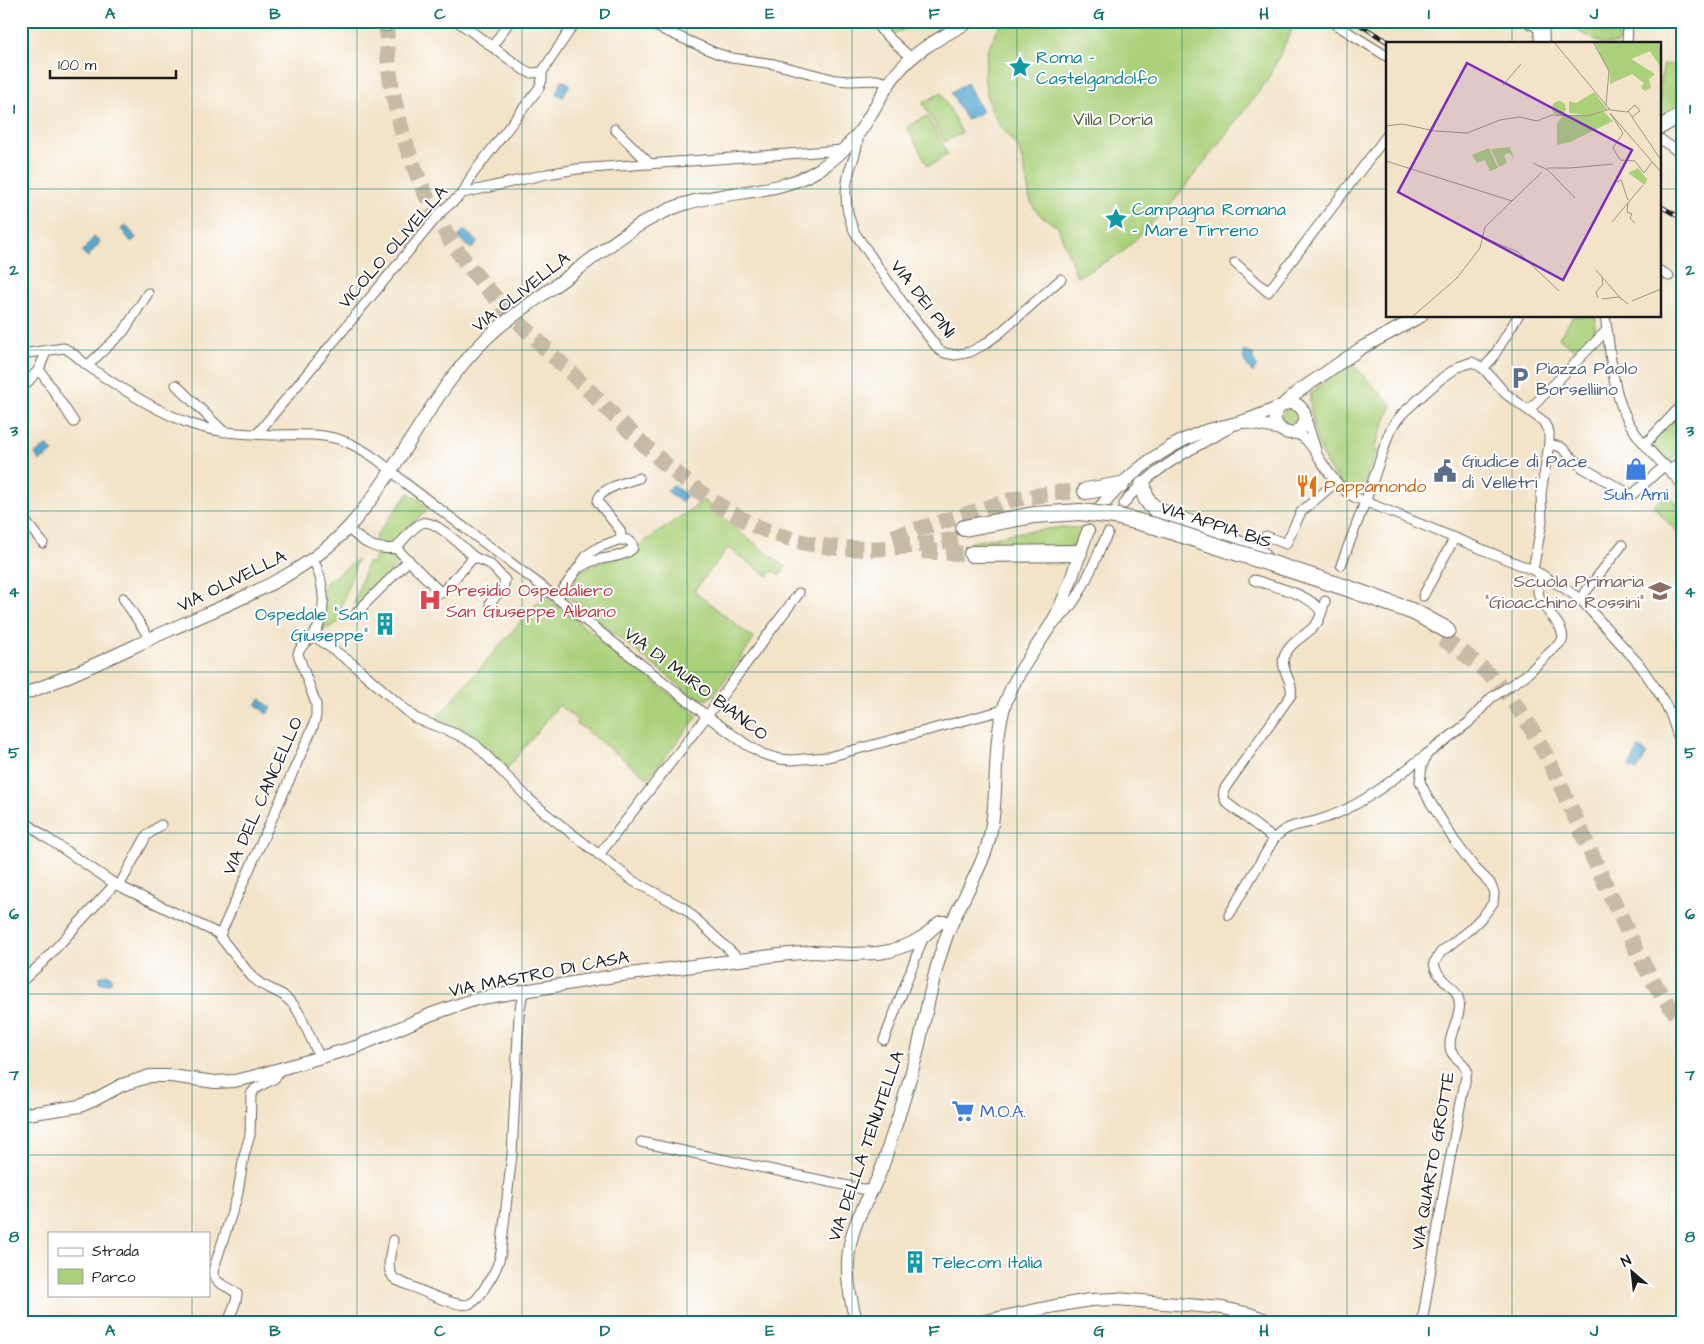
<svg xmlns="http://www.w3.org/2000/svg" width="1704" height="1344" viewBox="0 0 1704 1344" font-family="'Architects Daughter',sans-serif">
<rect width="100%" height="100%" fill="#fff"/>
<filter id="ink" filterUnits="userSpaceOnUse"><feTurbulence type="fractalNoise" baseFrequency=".02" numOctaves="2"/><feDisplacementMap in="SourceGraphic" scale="10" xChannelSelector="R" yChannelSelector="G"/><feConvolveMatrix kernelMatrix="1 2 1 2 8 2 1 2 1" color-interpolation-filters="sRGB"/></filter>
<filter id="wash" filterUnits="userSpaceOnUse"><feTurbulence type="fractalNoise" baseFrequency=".0096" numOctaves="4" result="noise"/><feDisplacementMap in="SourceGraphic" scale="20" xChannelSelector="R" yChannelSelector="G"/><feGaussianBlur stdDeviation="1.12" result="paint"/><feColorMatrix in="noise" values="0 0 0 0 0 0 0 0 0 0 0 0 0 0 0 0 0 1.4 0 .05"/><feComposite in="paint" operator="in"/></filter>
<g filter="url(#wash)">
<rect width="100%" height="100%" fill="#f3e3c8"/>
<g fill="#abd07a" stroke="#64764b">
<path d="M888,21H920L895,34Z"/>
<path d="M1002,21H1296L1267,81L1174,201L1122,253L1077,277L1058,227L1040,215L1034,208L1030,200L1024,167L1018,147L1000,127L988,102L984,75L988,48Z"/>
<path d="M1559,21H1620L1618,44H1603Z"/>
<path d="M1663,64L1683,65V105L1660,118V76H1662Z"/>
<path d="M941,93L962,133L944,142L923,103Z"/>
<path d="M927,116L948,155L928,166L907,127Z"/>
<path d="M1573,316L1596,317L1595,331L1577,351L1559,338Z"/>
<path d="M1350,362L1392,405L1374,449L1377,450L1360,494C1353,490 1342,485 1337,479C1319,459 1310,421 1310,394Z"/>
<path d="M1683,408V450L1669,462L1650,443Z"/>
<circle cx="1290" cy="417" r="8"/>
<path d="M409,493L429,508L391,544L384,545L374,544L377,534Z"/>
<path d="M1667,493L1683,510V539L1653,506Z"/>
<path d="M704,500L739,532L786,567L780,575L774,571L768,576L728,548L694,591L754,639L714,695L706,700L693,696L565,595L581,570L633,550Z"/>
<path d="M1064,527L1086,529L1078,544L1065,549L970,548L969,543L1014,533Z"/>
<path d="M376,555L396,559L400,562L358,605L354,604L367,563H372Z"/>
<path d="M357,560L341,607L345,619L320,632L324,584Z"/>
<path d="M544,595L698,716L648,778L576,723L578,721L559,705L506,770L473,739L435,720Z"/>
</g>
<g fill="#54a8d0" stroke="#386276">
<path d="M562,80L570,84L563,97L556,94Z"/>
<path d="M967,83L982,112L966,120L951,92Z"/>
<path d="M126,225L136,238L131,242L121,229Z"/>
<path d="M464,230L478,242L472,249L458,238Z"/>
<path d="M94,237L100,242L88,257L82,252Z"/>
<path d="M1243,351L1253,354V360L1257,366L1253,373L1244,361Z"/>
<path d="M47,445L53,452L40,461L35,454Z"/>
<path d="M673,485L687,496L681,502L667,491Z"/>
<path d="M260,699L272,708L267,714L256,705Z"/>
<path d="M1639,748L1647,753L1637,771L1629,767Z"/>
<path d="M108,974L112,977L111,982L106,984L99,982V977Z"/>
</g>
</g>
<g filter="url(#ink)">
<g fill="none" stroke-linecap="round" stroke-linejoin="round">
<g stroke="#c8bba6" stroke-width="16" stroke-dasharray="16 8" stroke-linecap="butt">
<path d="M386,23C387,43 388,63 391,83C399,129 414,173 435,214C468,278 525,328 576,378C637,437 705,514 788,538C845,556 907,548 964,538"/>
<path d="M893,537L1015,499L1055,493L1086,491"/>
<path d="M922,551L972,554"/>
<path d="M1442,638C1463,652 1483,667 1500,686C1534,723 1554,772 1575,817C1590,851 1605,884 1621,917C1638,954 1655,992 1683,1021"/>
</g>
<defs>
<g id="street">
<path d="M457,21L524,70L531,73L542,72"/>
<path d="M643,21L716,53L732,58L774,64L836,80L850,81L877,80L889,83"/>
<path d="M874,21L881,30L911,58"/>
<path d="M1330,21L1388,57"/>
<path d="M1526,21L1541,30"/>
<path d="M1627,44L1628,21"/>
<path d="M492,47L509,22"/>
<path d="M615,129L650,164"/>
<path d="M859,132C858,144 856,153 852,163C843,187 844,210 855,233L907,309L939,350L945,353L955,355L970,352L985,344L1001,332L1061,279"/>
<path d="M1660,139L1683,155"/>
<path d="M463,193L472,175L539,88L542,80V72L576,21"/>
<path d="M1235,263L1268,292L1388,134"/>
<path d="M1660,271L1669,276"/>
<path d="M1605,316C1611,351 1611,389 1628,421C1641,445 1665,465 1683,486"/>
<path d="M21,354L64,348C73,352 80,360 88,366C118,387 156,411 191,424C217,433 246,434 274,435C295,435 317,433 338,439C364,447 386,465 405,483L539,584L707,716L747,745L763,754L780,759L791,760L828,757L1003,710"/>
<path d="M88,365L124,331L148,293"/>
<path d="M1483,368L1492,359L1518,316"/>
<path d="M39,369L74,422"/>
<path d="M176,385L224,432"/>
<path d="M21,390L39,369L47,350"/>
<path d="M1529,410L1607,330"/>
<path d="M1305,415L1316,450"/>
<path d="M1289,432L1301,436L1306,440C1324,461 1329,481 1354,497L1533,570L1561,586L1580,599L1639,664L1659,693L1670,713L1683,751"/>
<path d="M257,434L442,211L463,193L547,174L577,169L843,150"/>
<path d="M1549,444L1561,447L1583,468L1632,495L1665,465"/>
<path d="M1645,444L1683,404"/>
<path d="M1670,470L1683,459"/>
<path d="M1124,504C1146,472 1197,446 1230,428"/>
<path d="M21,516L43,543"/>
<path d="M348,528C362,542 375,551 396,548L441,593L474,557C465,549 434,518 422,523C412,527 404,540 396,548"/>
<path d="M1266,536L1286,544L1301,512L1336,482"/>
<path d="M622,540L620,530L598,502C598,488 627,482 639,478"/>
<path d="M474,557L490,564L505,580L503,588L490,603"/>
<path d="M1341,565L1370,489L1389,433L1394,424L1403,413L1442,378L1458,367L1472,362L1483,368L1506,394L1543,421L1549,432V444L1541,494L1542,522L1533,570"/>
<path d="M1254,580C1274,587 1310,593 1321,612"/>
<path d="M1423,596L1454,539"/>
<path d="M123,598L150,639"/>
<path d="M557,598L587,555L599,547L618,540H628L632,543L633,548C623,558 606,557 593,561C588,562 583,566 578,568"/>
<path d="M1580,599L1622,545"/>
<path d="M357,612L409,560"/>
<path d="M1055,623C1083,599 1091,565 1108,533"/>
<path d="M313,635L353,664L415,718L456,734L475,744L530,800L544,812L633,881L684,908L739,959"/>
<path d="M21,815L28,824L44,836L115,884L217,933L252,977L261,984L283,995L294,1005L300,1015L320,1058"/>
<path d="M1274,839L1227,803C1223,798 1222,794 1225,788L1291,695C1294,682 1280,670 1284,657C1289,642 1308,635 1317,623C1321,617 1323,608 1325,601"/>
<path d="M599,855L707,716L799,593"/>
<path d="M119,886L147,835L161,825"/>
<path d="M1229,915L1274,839C1286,824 1303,825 1319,820C1360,808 1393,779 1427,754"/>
<path d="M220,935L313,727L316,716V704L298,654C300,645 308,642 313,636C329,614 324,581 313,559"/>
<path d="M21,982L43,962L115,884"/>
<path d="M884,1040L924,936"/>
<path d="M641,1142L872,1191"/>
<path d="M393,1240C391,1253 384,1271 396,1280C410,1285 457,1309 469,1304C477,1302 483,1291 487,1284C494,1274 499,1264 501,1252L512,1154L519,1015L523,991"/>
<path d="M228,1323L236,1301L237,1294C229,1285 213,1285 213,1271L237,1197L244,1156L250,1135L251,1094L255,1089L275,1078L280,1069"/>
<path d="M1422,1323L1444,1190L1467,1071C1464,1060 1450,1058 1450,1046C1449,1029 1464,1015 1458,997C1453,983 1436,979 1434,963L1441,952L1470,929L1484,915L1493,903L1494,893L1490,883L1474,867L1454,840L1429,800L1420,782L1422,766L1427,754L1468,723L1491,698L1526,675L1562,641C1568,619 1526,607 1541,574"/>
</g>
<g id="secondary">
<circle cx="1290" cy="418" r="15"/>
<path d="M1284,404L1296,393L1363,347L1421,316"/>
<path d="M1246,422L1281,429"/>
<path d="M1100,508C1125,477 1160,449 1197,434C1212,428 1229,426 1244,421C1257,417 1268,412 1280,407"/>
<path d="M21,695C71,677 117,654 165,632C231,602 307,577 355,520C407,458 437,379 499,327C524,307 551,289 577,270C610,245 644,217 684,204C728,190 778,195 818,170C833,161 847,147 858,134C873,115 881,91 897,73C916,49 944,36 970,21"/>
<path d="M21,1115L80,1106L94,1100L122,1085L150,1076H171L215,1082L234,1081L252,1077L356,1047L432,1014L476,999L614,976L779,955L812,952L852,954L878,953L890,951L910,944L924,936L940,922H946L951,924"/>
<path d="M857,1323C849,1297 845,1270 850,1244C854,1222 865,1205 874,1186C881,1172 886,1157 890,1142C900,1113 909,1083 917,1053C926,1014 933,973 947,935C958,905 977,878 987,847C1001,799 990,748 1006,701C1017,671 1037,648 1053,621C1069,593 1076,561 1088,531"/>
<path d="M976,1323L1055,1306L1090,1300L1117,1299L1223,1308L1250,1314L1274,1323"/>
</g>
<g id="primary">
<path d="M1541,21L1542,44"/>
<path d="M1660,127L1683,114"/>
</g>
<g id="highway">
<path d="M386,23V21"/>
<path d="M1143,485C1144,497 1148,505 1159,511L1221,536L1262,555"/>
<path d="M1086,491L1121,485"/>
<path d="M964,528L1034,515L1080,512"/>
<path d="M972,554L1079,553"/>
<path d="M1347,588L1414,612L1447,630"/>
</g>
</defs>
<use href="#street" stroke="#676258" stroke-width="11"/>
<use href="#secondary" stroke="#676258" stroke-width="14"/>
<use href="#primary" stroke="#676258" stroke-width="16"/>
<use href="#highway" stroke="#676258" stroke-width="18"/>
<use href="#street" stroke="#fff" stroke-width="9"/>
<use href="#secondary" stroke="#fff" stroke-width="12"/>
<use href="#primary" stroke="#fff" stroke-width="14"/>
<use href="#highway" stroke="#fff" stroke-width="16"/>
<defs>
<g id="rail">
<path d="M1354,21L1391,44"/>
<path d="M1660,206L1683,219"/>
</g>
</defs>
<use href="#rail" stroke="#1c1c1c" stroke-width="4.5"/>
<use href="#rail" stroke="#fff" stroke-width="2.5" stroke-dasharray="8" stroke-linecap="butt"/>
<defs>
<path id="highway-bridge" d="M1080,512L1115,516L1155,526L1347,588"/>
</defs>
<use href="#highway-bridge" stroke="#676258" stroke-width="18" stroke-linecap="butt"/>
<use href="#highway-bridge" stroke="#fff" stroke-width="16"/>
</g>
</g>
<path fill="none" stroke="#0f766e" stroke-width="1" stroke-opacity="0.55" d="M192,21V1233M357,21V1323M522,21V1323M687,21V1323M852,21V1323M1017,21V1323M1182,21V1323M1347,21V1323M1512,21V44M21,189H1388M1660,189H1683M1512,316V1323M21,350H1683M21,511H1683M21,672H1683M21,833H1683M21,994H1683M21,1155H1683M192,1295V1323"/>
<defs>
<symbol id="sight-bare" viewBox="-9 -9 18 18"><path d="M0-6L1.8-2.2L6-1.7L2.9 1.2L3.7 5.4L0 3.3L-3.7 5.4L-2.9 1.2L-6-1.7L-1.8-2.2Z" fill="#0f9aa8" stroke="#fff" stroke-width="2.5" paint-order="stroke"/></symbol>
<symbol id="parking-bare" viewBox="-9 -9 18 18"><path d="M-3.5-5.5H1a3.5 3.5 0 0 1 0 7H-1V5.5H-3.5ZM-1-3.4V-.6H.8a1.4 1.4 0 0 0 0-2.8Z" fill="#5c6f8a" stroke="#fff" stroke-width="2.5" paint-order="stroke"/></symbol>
<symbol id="shop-bare" viewBox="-9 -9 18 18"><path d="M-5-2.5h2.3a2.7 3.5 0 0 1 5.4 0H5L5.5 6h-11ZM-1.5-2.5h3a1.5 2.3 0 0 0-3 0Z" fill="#3f7fe0" stroke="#fff" stroke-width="2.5" paint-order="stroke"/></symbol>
<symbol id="civic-bare" viewBox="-9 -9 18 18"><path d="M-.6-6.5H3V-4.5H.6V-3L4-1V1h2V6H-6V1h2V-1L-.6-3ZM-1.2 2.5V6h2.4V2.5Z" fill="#5c6f8a" stroke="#fff" stroke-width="2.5" paint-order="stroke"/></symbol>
<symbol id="restaurant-bare" viewBox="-9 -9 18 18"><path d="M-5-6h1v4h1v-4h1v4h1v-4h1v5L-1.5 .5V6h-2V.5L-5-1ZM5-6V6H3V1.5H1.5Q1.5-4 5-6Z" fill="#e8710a" stroke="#fff" stroke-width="2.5" paint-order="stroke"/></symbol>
<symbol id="school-bare" viewBox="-9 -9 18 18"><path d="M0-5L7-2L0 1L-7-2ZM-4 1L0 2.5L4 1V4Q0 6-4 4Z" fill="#8d6e63" stroke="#fff" stroke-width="2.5" paint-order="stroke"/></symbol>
<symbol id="hospital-bare" viewBox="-9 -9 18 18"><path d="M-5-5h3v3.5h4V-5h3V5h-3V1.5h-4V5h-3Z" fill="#e0444e" stroke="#fff" stroke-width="2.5" paint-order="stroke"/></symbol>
<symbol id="building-bare" viewBox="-9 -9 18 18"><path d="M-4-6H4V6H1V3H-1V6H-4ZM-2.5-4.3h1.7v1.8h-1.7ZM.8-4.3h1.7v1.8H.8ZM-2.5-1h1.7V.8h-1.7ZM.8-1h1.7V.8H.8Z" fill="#0f9aa8" stroke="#fff" stroke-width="2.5" paint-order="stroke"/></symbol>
<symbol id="supermarket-bare" viewBox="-9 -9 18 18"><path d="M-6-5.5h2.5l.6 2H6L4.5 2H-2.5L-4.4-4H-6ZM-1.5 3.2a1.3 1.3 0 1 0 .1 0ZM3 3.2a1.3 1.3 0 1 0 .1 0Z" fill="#3f7fe0" stroke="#fff" stroke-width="2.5" paint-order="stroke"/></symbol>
</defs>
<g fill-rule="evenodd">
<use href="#sight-bare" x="1004" y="51" width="32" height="32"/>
<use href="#sight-bare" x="1100" y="203" width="32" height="32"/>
<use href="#parking-bare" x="1504" y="362" width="32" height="32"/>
<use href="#shop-bare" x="1620" y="453" width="32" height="32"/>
<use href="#civic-bare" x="1429" y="455" width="32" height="32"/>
<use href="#restaurant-bare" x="1291" y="470" width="32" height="32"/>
<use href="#school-bare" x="1644" y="575" width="32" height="32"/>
<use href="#hospital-bare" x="414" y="584" width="32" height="32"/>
<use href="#building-bare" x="369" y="608" width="32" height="32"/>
<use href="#supermarket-bare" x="947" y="1095" width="32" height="32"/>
<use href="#building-bare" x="899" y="1246" width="32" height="32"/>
</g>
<g text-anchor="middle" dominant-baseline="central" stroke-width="4" stroke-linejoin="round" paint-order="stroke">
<g font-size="18" fill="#0d838f" stroke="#fff" text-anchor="start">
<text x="1036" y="57">Roma -<tspan x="1036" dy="21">Castelgandolfo</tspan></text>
<text x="1132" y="209">Campagna Romana<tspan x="1132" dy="21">- Mare Tirreno</tspan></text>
<text x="368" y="614" text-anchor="end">Ospedale "San<tspan x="368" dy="21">Giuseppe"</tspan></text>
<text x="932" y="1262">Telecom Italia</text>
</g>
<g font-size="18" fill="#4e5b3d" stroke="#fff">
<text x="1113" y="119">Villa Doria</text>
</g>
<g font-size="18" fill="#1c1c1c" stroke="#fff">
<text transform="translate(393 247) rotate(-49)">VICOLO OLIVELLA</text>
<text transform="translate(521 292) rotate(-38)">VIA OLIVELLA</text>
<text transform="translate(923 299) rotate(52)">VIA DEI PINI</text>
<text transform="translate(1216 525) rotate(18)">VIA APPIA BIS</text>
<text transform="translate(232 581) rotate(-26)">VIA OLIVELLA</text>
<text transform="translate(696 684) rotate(37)">VIA DI MURO BIANCO</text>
<text transform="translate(263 796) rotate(-66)">VIA DEL CANCELLO</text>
<text transform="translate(539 974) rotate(-11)">VIA MASTRO DI CASA</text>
<text transform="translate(866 1146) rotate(-71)">VIA DELLA TENUTELLA</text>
<text transform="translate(1433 1161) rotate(-80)">VIA QUARTO GROTTE</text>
</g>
<g font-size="18" fill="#4e5e75" stroke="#fff" text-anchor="start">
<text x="1536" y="368">Piazza Paolo<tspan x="1536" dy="21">Borselliino</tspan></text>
<text x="1462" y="461">Giudice di Pace<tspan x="1462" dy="21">di Velletri</tspan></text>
</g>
<g font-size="18" fill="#c56008" stroke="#fff" text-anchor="start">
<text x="1324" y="486">Pappamondo</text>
</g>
<g font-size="18" fill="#366cbe" stroke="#fff">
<text x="1636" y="494">Suh Ami</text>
<text x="980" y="1111" text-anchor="start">M.O.A.</text>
</g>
<g font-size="18" fill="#785e54" stroke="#fff" text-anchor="end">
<text x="1644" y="581">Scuola Primaria<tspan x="1644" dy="21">"Gioacchino Rossini"</tspan></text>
</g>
<g font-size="18" fill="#be3a42" stroke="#fff" text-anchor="start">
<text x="446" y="590">Presidio Ospedaliero<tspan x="446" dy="21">San Giuseppe Albano</tspan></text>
</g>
</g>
<g transform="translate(1386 42)">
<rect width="275" height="275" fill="#f3e3c8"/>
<path d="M208,0H275L272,3L275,4V26L264,9L245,17L269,32L263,37L265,46L259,49L255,46L258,41L246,32L224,42V32ZM208,50L221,67L205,73L183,71V59L190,61ZM166 66a7 7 0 1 1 14 0a7 7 0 1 1-14 0ZM218,70L227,79L184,100L171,103V81L177,74ZM124,105L128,116L123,111L118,113L121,121L113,125L105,107ZM103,106L112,126L104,129L99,118L91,121L86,113ZM252,126L261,137L259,143L242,131Z" fill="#abd07a"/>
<path fill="none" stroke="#9d9383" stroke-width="1" d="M168,0L225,69M207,0L223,29L220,63M117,43L135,22M225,68L241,70L249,63L254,69L246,75M242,69L275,118M224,71L237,91L227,106L234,118L249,119L258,131L266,120M224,71L275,130M0,84L16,82L49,89L81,91L114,78L133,75L151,79L166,73L202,74L224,67M0,119L126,159M147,121L162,128L189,156M161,126H184M184,126L227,122M231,140L235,138L242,158M242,161L241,170L246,172L244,176L249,181M226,180L257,143M96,195L132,210L173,249M210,228L236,258M212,256L210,250L217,242L216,236M216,257L233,255L242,262M246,259L275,247M26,275L71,236L94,206L99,185L156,130"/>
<path fill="#7b2cbf" fill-opacity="0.15" stroke="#7b2cbf" stroke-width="2.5" d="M81,21L246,108L177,238L12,150Z"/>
<rect width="275" height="275" fill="none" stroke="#1c1c1c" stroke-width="2.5"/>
</g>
<rect width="1704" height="1344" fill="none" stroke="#fff" stroke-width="55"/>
<rect x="48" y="1232" width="162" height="65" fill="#ffffff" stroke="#a4a4a4"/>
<rect x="58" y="1248" width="25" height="8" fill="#ffffff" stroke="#a4a4a4"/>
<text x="92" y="1256" font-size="15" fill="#1c1c1c">Strada</text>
<rect x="58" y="1269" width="25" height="15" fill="#abd07a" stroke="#a4a4a4"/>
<text x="92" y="1282" font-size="15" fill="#1c1c1c">Parco</text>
<g transform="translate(1632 1272) rotate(332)" stroke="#ffffff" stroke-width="4" paint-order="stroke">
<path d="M0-4L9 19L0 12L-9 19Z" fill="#1c1c1c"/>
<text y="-8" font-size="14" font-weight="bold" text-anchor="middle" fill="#1c1c1c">N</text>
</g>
<path d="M50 70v8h126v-8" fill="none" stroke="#1c1c1c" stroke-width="2.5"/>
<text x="58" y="70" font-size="15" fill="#1c1c1c" stroke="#ffffff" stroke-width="4" paint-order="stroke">100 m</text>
<rect x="28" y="28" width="1648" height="1288" fill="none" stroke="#0f766e" stroke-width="2"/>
<g font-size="16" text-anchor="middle" font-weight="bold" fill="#0f766e">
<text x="110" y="19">A</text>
<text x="275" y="19">B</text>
<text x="440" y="19">C</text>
<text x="605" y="19">D</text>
<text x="770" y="19">E</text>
<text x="934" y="19">F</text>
<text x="1099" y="19">G</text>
<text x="1264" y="19">H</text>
<text x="1429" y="19">I</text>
<text x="1594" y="19">J</text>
<text x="14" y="114">1</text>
<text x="1690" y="114">1</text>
<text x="14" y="275">2</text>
<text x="1690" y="275">2</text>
<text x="14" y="436">3</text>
<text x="1690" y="436">3</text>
<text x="14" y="597">4</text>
<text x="1690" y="597">4</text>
<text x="14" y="758">5</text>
<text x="1690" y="758">5</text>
<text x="14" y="919">6</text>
<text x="1690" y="919">6</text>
<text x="14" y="1080">7</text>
<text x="1690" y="1080">7</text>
<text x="14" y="1242">8</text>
<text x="1690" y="1242">8</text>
<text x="110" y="1336">A</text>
<text x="275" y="1336">B</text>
<text x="440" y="1336">C</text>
<text x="605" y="1336">D</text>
<text x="770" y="1336">E</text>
<text x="934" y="1336">F</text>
<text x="1099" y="1336">G</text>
<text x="1264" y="1336">H</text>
<text x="1429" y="1336">I</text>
<text x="1594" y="1336">J</text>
</g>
</svg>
